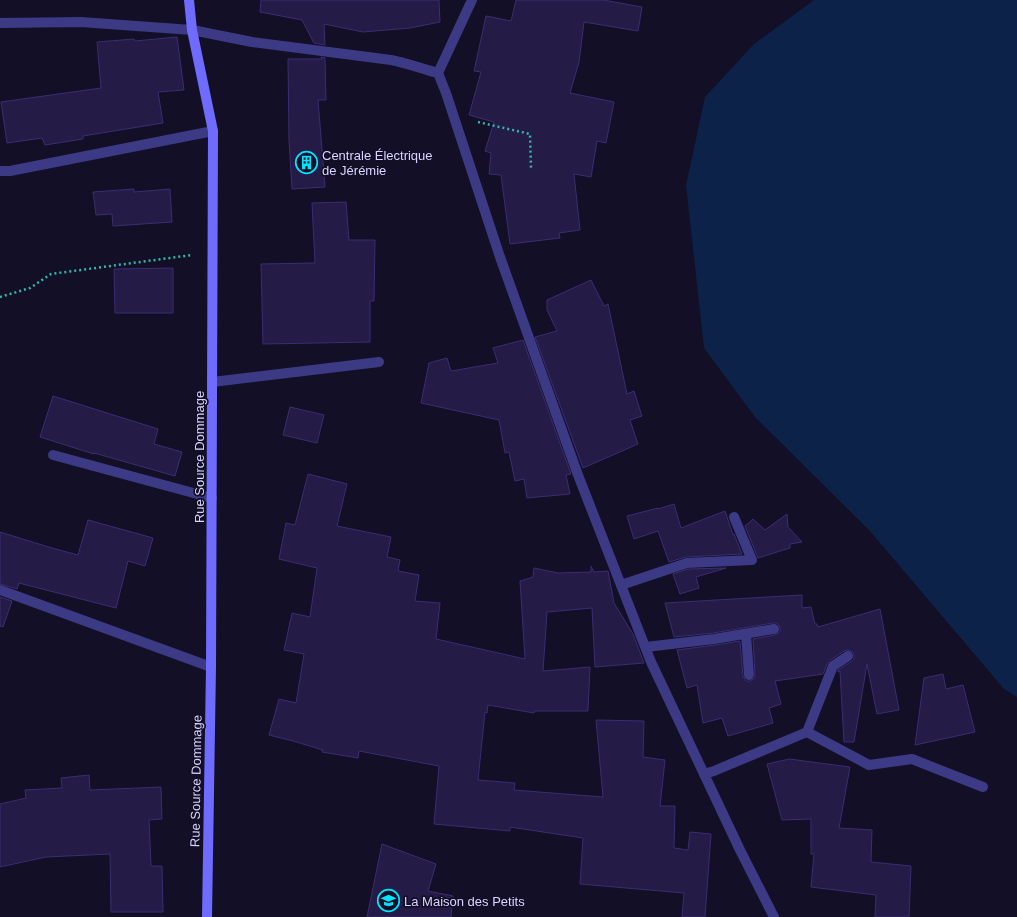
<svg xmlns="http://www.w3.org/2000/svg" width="1017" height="917" viewBox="0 0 1017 917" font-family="Helvetica,sans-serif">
<rect width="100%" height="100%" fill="#130f26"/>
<path fill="#0c2248" d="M814,0H1017V697L1004,689L870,531L755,417L704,348L686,185L705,97L754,44Z"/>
<g fill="#241b47" stroke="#3b2d73">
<path d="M261,0H439L440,22L410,28L363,32L324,24L325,45L314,43L302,20L260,12Z"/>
<path d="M516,0H603L642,7L638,31L584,22L579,62L570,93L614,102L606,143L597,141L591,177L574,174L580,230L559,233L560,238L510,244L501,175L489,174L491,153L485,151L494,122L469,115L481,72L474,71L486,16L511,21Z"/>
<path d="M177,37L184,90L158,92L163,123L83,136V139L45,145L42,138L7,143L1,102L101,88L97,42L134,39L135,41Z"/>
<path d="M321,57L325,58L326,100H318L325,187L292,189L289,140L288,59H322Z"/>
<path d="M134,189V192L170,189L172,222L113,226L112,214L96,215L93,192Z"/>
<path d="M346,202L349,240H375L374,301H370V342L263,344L261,264L315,263L312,203Z"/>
<path d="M173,268V313H115L114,269Z"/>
<path d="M591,280L604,306L608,304L627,394L634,391L642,416L630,420L638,444L583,468L535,337L557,331L547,310V300Z"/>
<path d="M523,340L571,474L566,475L570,494L527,498L524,479L515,481L509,452L505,453L499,420L421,403L429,363L447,358L451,371L498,363L493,348Z"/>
<path d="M53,396L158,429L154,444L182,452L175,476L94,453V454L40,437Z"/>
<path d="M290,407L324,415L317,443L283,435Z"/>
<path d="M308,474L347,484L337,526L391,537L387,557L400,560L398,571L419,575L415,601L440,603L436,639L525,659L520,581L533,577L534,568L558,573L591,572V566L594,572L608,571L614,603L633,634L644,663L595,667L592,608L547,612L543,671L590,667L588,711H534V713L488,705L487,713L485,712L478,780L515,783L514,790L603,797L596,720L644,721L643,757L665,760L660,806H675L674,848L688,850L690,832L711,834L705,917H682L684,893L580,884L583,838L510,827V831L434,824L439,766L359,751L358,758L322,752L323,750L293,741L269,735L279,699L296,703L304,654L284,650L292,613L310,617L317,568L279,559L286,523L295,525Z"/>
<path d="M674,504L681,528L725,511L733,535L734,534L742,554L686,557L669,562L658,531L634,539L627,516L658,508V509Z"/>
<path d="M787,514L788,527L802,542L790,544V548L758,558L745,526L753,519L765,530Z"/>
<path d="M88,520L153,538L145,566L128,561L116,608L19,583L17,589L0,584V532L52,548L78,555Z"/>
<path d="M726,568L696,577L699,588L680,594L673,574L688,569Z"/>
<path d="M802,595V608L811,607L815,624H817L818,627L880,609L899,710L877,714L867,664L854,742H844L840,671L838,672V670L852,661L854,659V655L853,652L848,650L844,651L829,661L827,664L823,674L775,681L781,704L769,708L773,723L728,736L722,718L703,723L697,685L687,688L677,650L715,645L740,641L743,676L746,681H750L755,678V675L753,639L775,635L780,632V628L777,623H773L713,633L674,637L665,603Z"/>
<path d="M0,597L12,601L3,627L0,626Z"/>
<path d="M943,674L946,689L963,685L975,732L915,745L924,678Z"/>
<path d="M789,759L850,767L839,828L872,830L871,862L911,866L909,917H875L876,895L811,887L814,854H811V819L782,820L767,764Z"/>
<path d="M89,775L90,790L161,787L162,819L149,820L151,866H162L163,912H111L110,854L46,857L0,867V804L26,798L25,790L62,788L61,778Z"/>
<path d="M382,844L436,864L428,891L453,896L451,917H367Z"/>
</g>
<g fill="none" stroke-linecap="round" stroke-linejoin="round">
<g stroke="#2fb8b0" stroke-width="2.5" stroke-dasharray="2 3" stroke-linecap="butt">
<path d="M478,122L530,134L531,168"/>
<path d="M0,297L30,288L51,274L192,255"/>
</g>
<g stroke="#3d3a85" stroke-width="10">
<path d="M212,382L379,362"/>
<path d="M53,455L212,498"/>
<path d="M621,585L687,563L752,560L734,517"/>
<path d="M746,634L749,675"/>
<path d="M646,647L714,639L774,629"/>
<path d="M807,732L833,666L848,656"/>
</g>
<g stroke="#3d3a85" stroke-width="10">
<path d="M0,23L81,22L192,30L252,42L391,60C407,63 422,69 438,73L446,93L500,257L578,475L651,662L740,850L774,917"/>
<path d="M438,73L472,0"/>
<path d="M0,171H10L213,131"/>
<path d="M0,590L211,667"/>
<path d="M704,774L714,771L807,732L869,765L912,759L983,787"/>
</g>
<path stroke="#6f6bff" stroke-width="10" d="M189,0L192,30L213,131L211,667L207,917"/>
</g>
<defs>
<symbol id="building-ring" viewBox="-11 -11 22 22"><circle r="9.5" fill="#130f26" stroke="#00e5ff" stroke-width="1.5"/><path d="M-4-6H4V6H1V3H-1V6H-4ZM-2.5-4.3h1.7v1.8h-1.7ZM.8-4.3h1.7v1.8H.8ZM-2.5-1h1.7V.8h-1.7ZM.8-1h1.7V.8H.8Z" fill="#00e5ff"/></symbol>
<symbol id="school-ring" viewBox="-11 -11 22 22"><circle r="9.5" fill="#130f26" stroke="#00e5ff" stroke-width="1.5"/><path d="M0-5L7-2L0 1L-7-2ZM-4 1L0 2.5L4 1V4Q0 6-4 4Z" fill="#00e5ff"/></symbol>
</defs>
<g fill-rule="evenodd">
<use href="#building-ring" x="294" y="150" width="25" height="25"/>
<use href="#school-ring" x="376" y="888" width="25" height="25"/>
</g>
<g text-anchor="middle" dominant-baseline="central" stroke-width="3.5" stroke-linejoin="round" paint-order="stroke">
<g font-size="13" fill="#d9d4ff" stroke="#130f26" text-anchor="start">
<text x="322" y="155">Centrale Électrique<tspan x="322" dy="15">de Jérémie</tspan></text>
<text x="404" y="901">La Maison des Petits</text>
</g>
<g font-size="13" fill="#d9d4ff" stroke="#130f26">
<text transform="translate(199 457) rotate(-90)">Rue Source Dommage</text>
<text transform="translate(196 781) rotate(-89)">Rue Source Dommage</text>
</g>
</g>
</svg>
